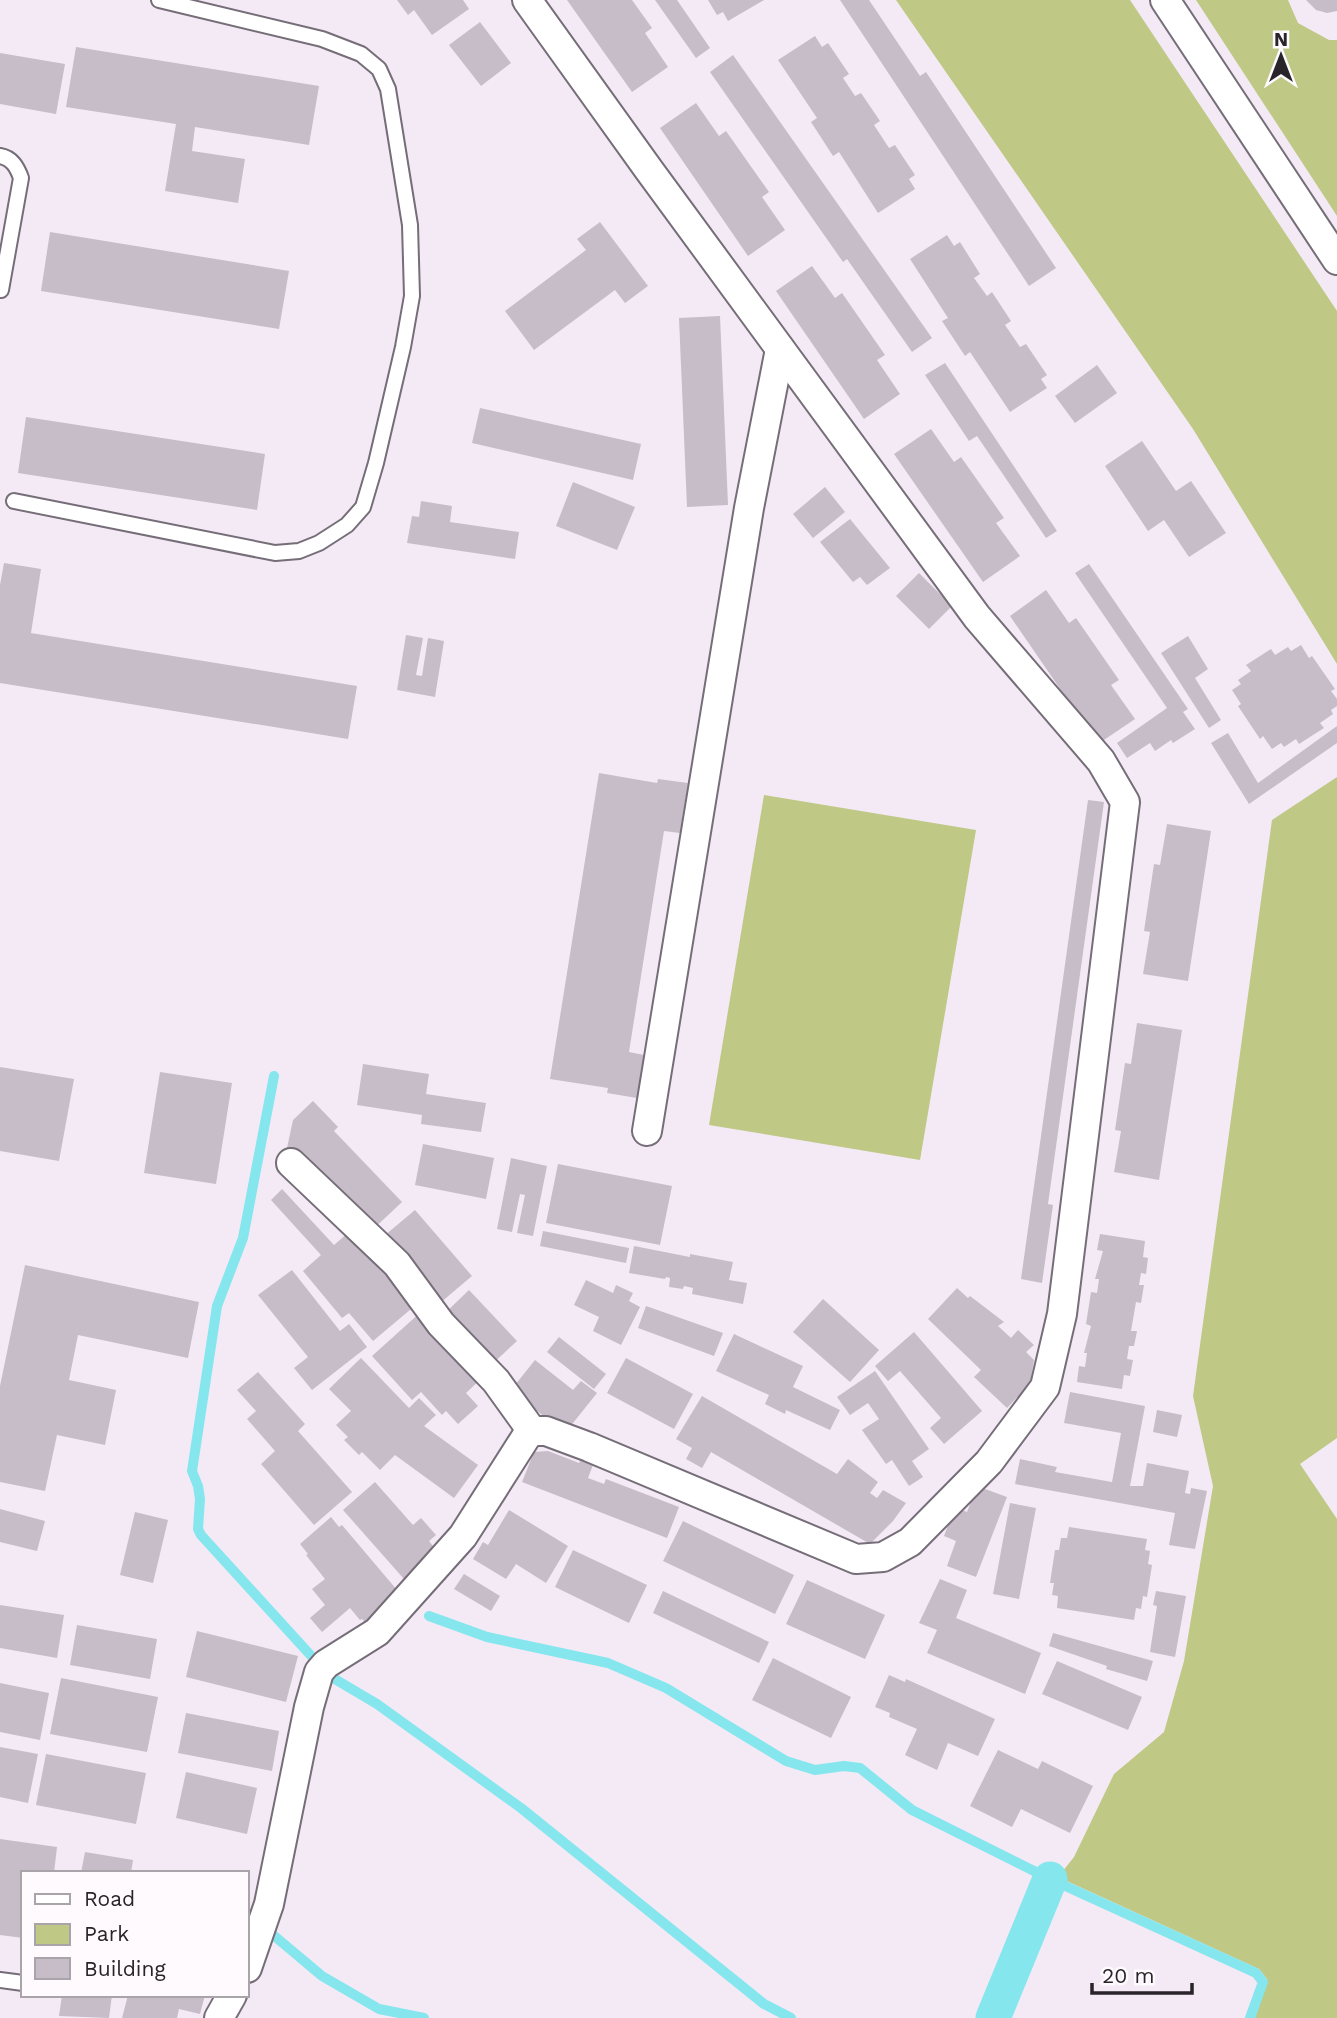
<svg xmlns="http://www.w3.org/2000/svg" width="1337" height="2018" viewBox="0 0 1337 2018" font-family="'Work Sans',sans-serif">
<rect width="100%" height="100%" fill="#f4eaf6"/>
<g fill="#bfc884">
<path d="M896,0H1130L1337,311V664L1193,429Z"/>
<path d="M1196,0H1288L1298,23L1329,40H1337V216Z"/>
<path d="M1337,777V1438L1300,1464L1337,1519V2018H1255L1267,1979L1259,1969L1058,1877L1074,1857L1114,1774L1164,1732L1184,1661L1213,1486L1193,1396L1272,820Z"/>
<path d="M764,795L976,830L920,1160L709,1125Z"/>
</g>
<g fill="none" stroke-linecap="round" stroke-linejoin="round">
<g stroke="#85e6ed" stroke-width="10">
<path d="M274,1076L243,1238L217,1306L192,1471L198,1486L200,1499L198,1529L201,1535L314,1659L333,1678L377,1704L521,1808L764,2004L791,2018"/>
<path d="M429,1616L487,1637L608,1663L666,1688L786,1761L815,1770L844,1766L860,1768L912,1810L1050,1879L1256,1973L1263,1982L1250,2018"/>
<path d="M272,1934L322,1976L379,2009L424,2018"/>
</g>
<path stroke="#85e6ed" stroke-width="35" d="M993,2018L1050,1879"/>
</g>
<g fill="#c6bdc8">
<path d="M397,0H463L469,9L432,35L414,10L408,15Z"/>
<path d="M567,0H632L652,28L645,33L668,67L632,92Z"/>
<path d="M655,0H677L710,48L696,58Z"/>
<path d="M708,0H764L728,21L723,12L717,15Z"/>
<path d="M840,0H869L920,76L926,72L1056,268L1029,286Z"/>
<path d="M1306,0H1337V11L1327,13L1316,10Z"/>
<path d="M480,22L511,63L481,86L449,45Z"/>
<path d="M815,36L822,47L828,43L849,74L843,78L855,96L861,93L880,121L874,125L889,148L895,145L915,175L909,179L915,189L878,213L839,152L833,156L811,122L817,118L778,60Z"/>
<path d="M76,47L319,86L309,145L195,127L192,151L245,159L238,203L165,191L176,124L66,107Z"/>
<path d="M0,53L65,64L56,114L0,104Z"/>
<path d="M733,55L932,338L912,352L847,259L843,262L710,72Z"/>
<path d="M696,103L719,136L726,131L769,192L762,197L785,230L748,256L660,128Z"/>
<path d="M600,222L648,286L625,303L615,290L534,350L505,311L586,250L577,239Z"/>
<path d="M50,232L289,271L279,329L41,291Z"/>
<path d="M947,235L954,246L960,242L980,274L974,278L987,296L992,292L1011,321L1005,325L1020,347L1026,344L1047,375L1041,379L1047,388L1010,412L970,352L965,356L942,321L948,318L910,259Z"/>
<path d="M812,266L835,298L842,293L885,355L877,360L900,394L864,419L776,291Z"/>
<path d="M720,316L728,505L687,507L679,318Z"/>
<path d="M945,363L1057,531L1046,538L977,436L969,441L925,375Z"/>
<path d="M1097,365L1117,393L1075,423L1055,396Z"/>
<path d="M480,408L641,444L633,480L472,443Z"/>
<path d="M26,417L265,454L257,510L18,473Z"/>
<path d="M931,429L954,462L961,457L1004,518L996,523L1020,556L983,582L894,454Z"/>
<path d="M1142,441L1176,491L1191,481L1226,533L1189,557L1164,520L1148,531L1105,466Z"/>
<path d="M573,482L635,507L617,550L556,526Z"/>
<path d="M825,487L845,512L813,538L793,514Z"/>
<path d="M421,501L452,506L450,522L519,532L515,559L407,543L412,516L419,517Z"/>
<path d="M850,519L890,568L867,585L860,577L853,582L820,542Z"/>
<path d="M4,563L41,569L31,633L357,686L348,739L0,683V585Z"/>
<path d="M1089,564L1188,709L1183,712L1195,729L1173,743L1171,740L1155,751L1150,743L1127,758L1117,743L1167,708L1075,573Z"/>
<path d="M919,573L952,606L929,629L896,596Z"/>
<path d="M1046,590L1069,623L1076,618L1119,680L1111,685L1135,719L1098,744L1010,616Z"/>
<path d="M406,635L423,638L416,675L422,676L428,638L444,641L435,697L397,690Z"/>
<path d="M1188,636L1208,669L1195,678L1221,720L1209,728L1161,653Z"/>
<path d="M1301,645L1309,658L1312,656L1335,689L1331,691L1337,699V706L1331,710L1333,714L1320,723L1324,728L1299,744L1296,739L1284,747L1281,743L1272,749L1263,736L1260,739L1238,706L1241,704L1232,690L1241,684L1238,680L1251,671L1246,665L1271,649L1275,655L1288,647L1291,651Z"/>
<path d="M1337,726V743L1249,804L1211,743L1228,733L1258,783Z"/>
<path d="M599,773L657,783L658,779L688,783L680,833L664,831L629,1052L644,1055L637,1098L607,1093L608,1088L550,1079Z"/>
<path d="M1088,800L1104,802L1048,1204L1053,1205L1042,1283L1021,1279Z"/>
<path d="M1167,824L1211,831L1188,981L1143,974L1150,932L1144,931L1154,864L1160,865Z"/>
<path d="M1137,1023L1182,1030L1159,1180L1114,1172L1121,1131L1115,1130L1125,1063L1131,1064Z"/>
<path d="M363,1064L429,1074L426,1094L486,1103L481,1132L421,1124L422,1115L357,1105Z"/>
<path d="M0,1067L74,1079L59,1161L0,1151Z"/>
<path d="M160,1072L232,1083L216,1184L144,1173Z"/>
<path d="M313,1101L338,1127L334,1131L402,1202L368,1234L287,1148L293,1120Z"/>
<path d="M423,1144L494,1158L486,1199L415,1185Z"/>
<path d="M511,1158L547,1166L533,1236L517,1233L525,1195L520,1194L512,1232L497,1229Z"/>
<path d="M558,1164L672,1186L660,1245L546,1223Z"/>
<path d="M282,1189L334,1245L348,1233L374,1263L379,1259L417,1304L373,1341L349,1313L342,1318L303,1271L321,1255L271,1200Z"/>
<path d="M415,1210L472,1276L440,1303L384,1236Z"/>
<path d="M543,1231L629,1248L626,1263L540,1246Z"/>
<path d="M1100,1234L1145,1241L1143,1257L1148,1258L1146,1274L1141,1273L1139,1285H1144L1141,1303L1136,1302L1131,1331H1137L1134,1346H1129L1127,1359L1133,1360L1130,1376L1124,1375L1122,1389L1077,1382L1079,1366L1085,1367L1087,1353H1084L1091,1326L1086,1324L1091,1292L1097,1293L1099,1279H1095L1103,1251L1097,1250Z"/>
<path d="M634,1246L690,1257V1254L733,1262L729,1280L747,1283L743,1304L692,1294L693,1288L684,1286L683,1289L669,1287L670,1278L666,1277L665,1279L629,1273Z"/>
<path d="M25,1265L199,1302L188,1358L78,1335L69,1380L116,1390L105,1445L57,1435L45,1491L0,1482V1386Z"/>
<path d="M292,1270L340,1331L349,1324L367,1347L312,1390L294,1368L308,1357L258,1295Z"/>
<path d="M586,1280L613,1293L616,1285L633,1293L629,1301L640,1307L621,1345L593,1331L599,1317L574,1305Z"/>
<path d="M957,1288L968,1298L970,1296L1004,1322L998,1326L1011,1338L1018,1330L1034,1345L1026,1352L1034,1360L1030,1384L1007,1408L974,1377L981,1370L928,1319Z"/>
<path d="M469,1290L517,1341L490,1366L442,1316Z"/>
<path d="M823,1299L879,1350L850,1382L793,1332Z"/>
<path d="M646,1306L723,1333L714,1356L638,1328Z"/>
<path d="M422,1311L483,1377L466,1393L478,1406L458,1424L446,1411L442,1415L421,1392L412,1400L372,1356Z"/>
<path d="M914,1332L982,1411L944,1444L930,1428L941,1418L900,1371L888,1381L875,1366Z"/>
<path d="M734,1334L803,1366L793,1387L840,1410L830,1430L786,1410L785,1414L765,1404L769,1395L716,1371Z"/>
<path d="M559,1337L606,1374L594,1389L547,1352Z"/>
<path d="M361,1358L409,1408L419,1398L436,1415L424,1426L478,1465L454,1498L395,1455L380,1470L362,1452L359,1455L344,1440L348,1437L336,1425L351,1411L329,1389Z"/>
<path d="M626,1358L693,1394L674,1429L607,1393Z"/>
<path d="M535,1360L573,1390L581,1381L597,1393L565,1433L511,1390Z"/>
<path d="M875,1371L929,1449L912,1461L923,1477L909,1486L892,1460L886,1464L862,1430L879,1419L868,1403L850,1415L837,1397Z"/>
<path d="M258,1372L305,1424L298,1431L352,1492L314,1525L261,1464L275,1451L247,1419L256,1411L237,1390Z"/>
<path d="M1070,1392L1145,1406L1130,1486H1143L1147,1463L1189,1471L1185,1493L1190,1494L1191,1488L1207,1491L1195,1549L1169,1545L1175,1513L1015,1484L1020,1459L1057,1467L1055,1472L1112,1482L1121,1433L1064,1423Z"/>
<path d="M702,1396L837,1474L848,1459L878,1482L870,1493L877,1498L883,1490L906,1503L893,1521L870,1544L711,1452L702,1468L686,1459L692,1448L676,1439Z"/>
<path d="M1157,1410L1182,1415L1177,1437L1153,1432Z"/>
<path d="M548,1451L579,1463L581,1460L593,1465L588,1478L604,1484L606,1479L679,1507L667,1538L522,1482L534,1452Z"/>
<path d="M375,1482L413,1525L421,1518L436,1535L429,1541L436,1550L404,1579L343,1510Z"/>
<path d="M977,1486L1007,1497L976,1577L947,1566L956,1541L944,1536L955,1507L967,1512Z"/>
<path d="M1010,1503L1036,1508L1019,1599L993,1594Z"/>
<path d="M0,1509L45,1521L37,1551L0,1542Z"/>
<path d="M509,1510L568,1546L546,1583L516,1564L506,1579L473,1559L483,1542L488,1545Z"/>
<path d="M135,1512L168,1520L153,1583L120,1575Z"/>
<path d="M331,1517L339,1527L342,1525L397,1590L369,1626L362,1619L360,1620L350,1608L322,1632L310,1618L325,1605L312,1589L325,1579L306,1555L308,1554L300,1544Z"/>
<path d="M683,1521L794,1575L775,1614L663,1561Z"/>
<path d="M1069,1527L1147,1539L1145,1550L1150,1551L1148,1564L1152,1565L1147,1597L1143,1596L1141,1609L1136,1608L1134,1620L1057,1608L1058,1596L1052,1595L1054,1583H1050L1055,1550H1059L1061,1538H1067Z"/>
<path d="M573,1550L647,1585L629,1623L555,1587Z"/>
<path d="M464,1574L500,1596L491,1611L454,1589Z"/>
<path d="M940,1579L967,1590L956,1618L1041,1653L1025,1694L927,1653L937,1630L919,1623Z"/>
<path d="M807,1580L885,1615L865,1659L786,1624Z"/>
<path d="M663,1591L769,1642L759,1663L653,1613Z"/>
<path d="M1156,1591L1186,1596L1175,1657L1150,1652L1157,1606L1153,1605Z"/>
<path d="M0,1605L64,1615L57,1658L0,1648Z"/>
<path d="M77,1625L157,1639L150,1679L70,1665Z"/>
<path d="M197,1631L298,1656L286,1702L186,1677Z"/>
<path d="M1053,1633L1153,1661L1147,1681L1106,1669L1107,1666L1049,1646Z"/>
<path d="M773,1658L851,1697L831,1738L752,1700Z"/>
<path d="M1057,1661L1142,1697L1128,1730L1042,1694Z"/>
<path d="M889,1675L905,1682L906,1679L995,1719L978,1756L948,1743L937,1770L905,1755L917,1729L889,1717L890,1713L875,1707Z"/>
<path d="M61,1678L158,1697L147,1752L50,1734Z"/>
<path d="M0,1683L49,1693L40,1740L0,1732Z"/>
<path d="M186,1713L279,1731L272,1771L178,1753Z"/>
<path d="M0,1747L38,1754L28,1803L0,1797Z"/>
<path d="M998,1750L1038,1769L1042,1761L1093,1786L1070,1833L1021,1809L1012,1827L970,1806Z"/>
<path d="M46,1754L146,1773L136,1824L36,1805Z"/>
<path d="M186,1772L257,1788L247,1834L176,1818Z"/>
<path d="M0,1839L57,1847L54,1873H23V1938L0,1935Z"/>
<path d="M85,1852L133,1860L131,1873H81Z"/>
<path d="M62,1995H112L109,2018L59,2016Z"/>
<path d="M128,1995H205L200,2014L179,2009L177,2018H122Z"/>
</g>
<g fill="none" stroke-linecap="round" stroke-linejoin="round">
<defs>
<g id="service">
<path d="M0,156C12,158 17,167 21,178L1,290"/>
<path d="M14,501L275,553L299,551L319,543L347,525L363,507L376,463L403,347L412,296L410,225L388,89L379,69L361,54L322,39L159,0"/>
<path d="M0,1980L23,1983"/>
</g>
<g id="minor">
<path d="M1165,0L1337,260"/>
<path d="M647,1131L749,508L780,349"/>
<path d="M291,1163L397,1264L441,1324L496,1381L532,1431"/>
<path d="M247,1968L269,1904L309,1707L319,1672L326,1664L377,1632L463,1536L526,1437L532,1431H546L589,1447L856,1559L883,1557L910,1542L989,1462L1045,1387L1062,1314L1125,802L1101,761L977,617L649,170L527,0"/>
<path d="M219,2018L232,1995"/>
</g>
</defs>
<use href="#service" stroke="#756d77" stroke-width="18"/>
<use href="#minor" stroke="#756d77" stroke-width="32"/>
<use href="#service" stroke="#fff" stroke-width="14"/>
<use href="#minor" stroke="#fff" stroke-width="28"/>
</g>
<rect x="21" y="1871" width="228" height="126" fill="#fefafe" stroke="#a8a4a9" stroke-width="2"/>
<rect x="35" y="1894" width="35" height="10" fill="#ffffff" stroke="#a8a4a9" stroke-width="2"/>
<text x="84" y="1906" font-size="21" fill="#282429">Road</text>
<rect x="35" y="1924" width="35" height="21" fill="#bfc884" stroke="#a8a4a9" stroke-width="2"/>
<text x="84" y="1941" font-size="21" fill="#282429">Park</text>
<rect x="35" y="1958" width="35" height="21" fill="#c6bdc8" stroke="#a8a4a9" stroke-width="2"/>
<text x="84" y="1976" font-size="21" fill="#282429">Building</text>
<g transform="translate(1281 56)" stroke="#fefafe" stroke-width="5" paint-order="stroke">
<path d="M0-5L12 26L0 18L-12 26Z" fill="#282429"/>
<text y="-10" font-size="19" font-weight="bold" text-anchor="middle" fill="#282429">N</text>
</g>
<path d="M1092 1983v10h100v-10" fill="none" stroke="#282429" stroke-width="3.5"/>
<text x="1102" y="1983" font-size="21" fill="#282429" stroke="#fefafe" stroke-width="5" paint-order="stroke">20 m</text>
</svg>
